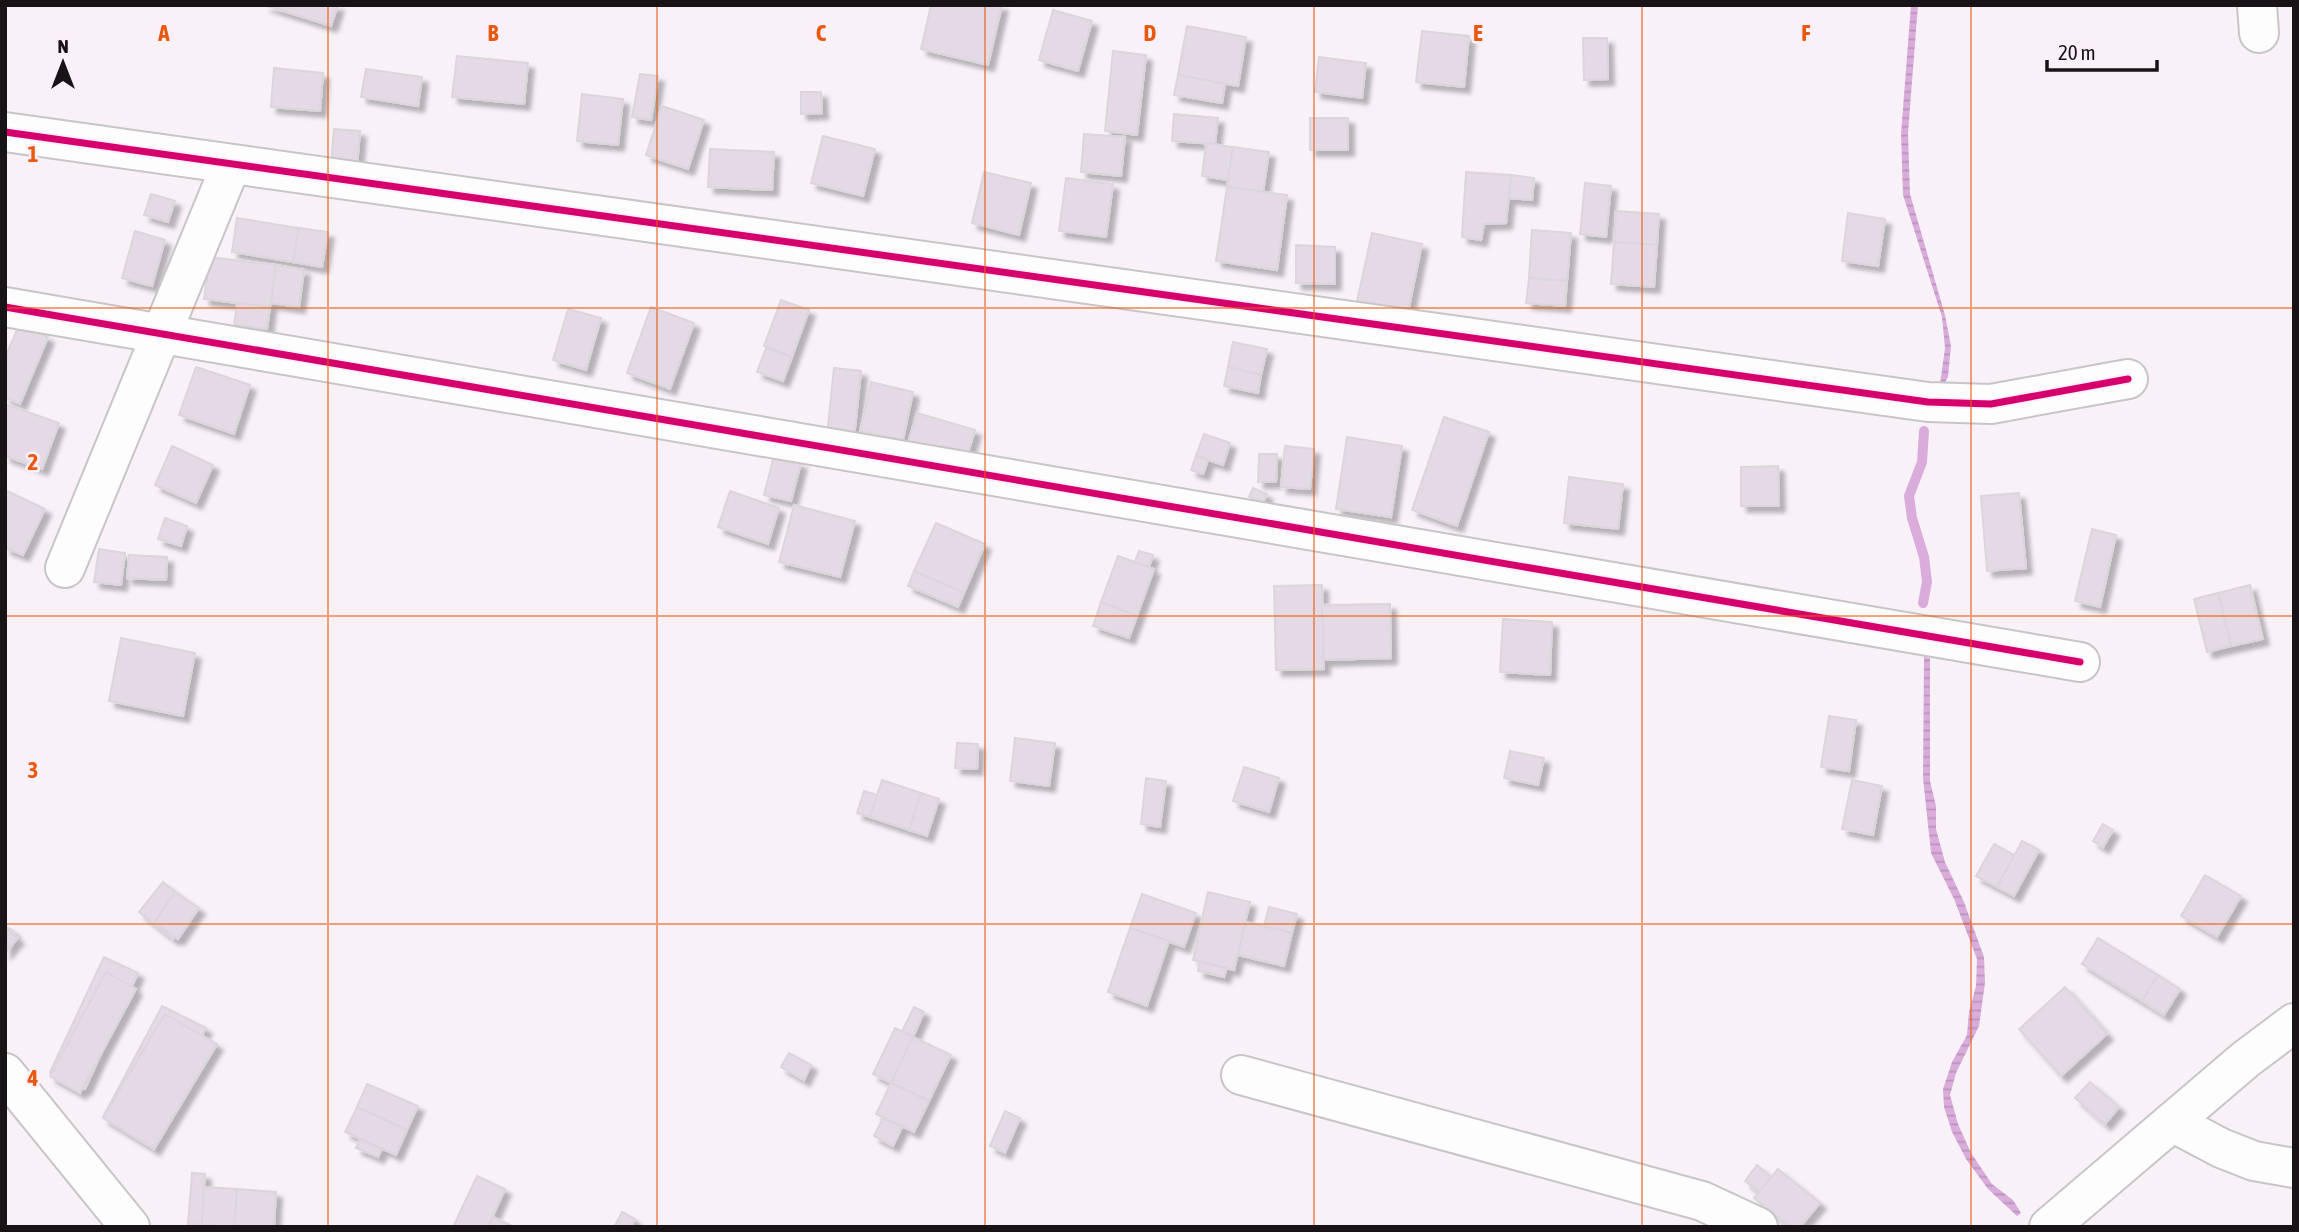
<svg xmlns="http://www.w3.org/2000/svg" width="2299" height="1232" viewBox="0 0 2299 1232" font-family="'Asap Condensed',sans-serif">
<defs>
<pattern id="water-rules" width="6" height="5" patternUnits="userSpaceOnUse" patternTransform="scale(1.75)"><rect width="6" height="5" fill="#d9acdb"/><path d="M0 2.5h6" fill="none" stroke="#ba93bb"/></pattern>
<filter id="shadow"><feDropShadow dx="6" dy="6" stdDeviation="2" flood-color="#0004"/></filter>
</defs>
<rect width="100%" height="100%" fill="#f8f2f8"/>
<g fill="url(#water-rules)">
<path d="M1911,5H1918L1908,133L1910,194L1945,315L1951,346L1948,377L1944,384H1940L1945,348L1942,317L1903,195L1901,134Z"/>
<path d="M1924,657L1930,658V781L1936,806V829L1945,862L1964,902L1984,957L1985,983L1979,1026L1956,1073L1950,1095L1958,1124L1971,1153L1992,1184L2013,1200L2021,1213L2017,1216L1988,1189L1966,1159L1952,1132L1944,1107L1943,1089L1952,1062L1967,1035L1969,1012L1976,986L1977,959L1954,899L1931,853L1923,778Z"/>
</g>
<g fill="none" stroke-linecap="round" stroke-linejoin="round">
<path stroke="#d9acdb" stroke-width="10" d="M1923,603L1927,582L1924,557L1912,518L1909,496L1922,462L1924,431"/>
</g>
<g fill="#e4d9e4" stroke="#dbd6db" stroke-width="2" filter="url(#shadow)">
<path d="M264,5H338L331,26Z"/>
<path d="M931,5H1002L988,65L921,49Z"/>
<path d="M1053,10L1092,21L1078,71L1039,60Z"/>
<path d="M1187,26L1246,37L1238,86L1178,75Z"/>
<path d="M1422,31L1469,36L1464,87L1416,82Z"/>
<path d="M1583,38H1607L1608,79L1584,80Z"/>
<path d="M1113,51L1146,55L1137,135L1105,131Z"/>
<path d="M457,56L528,63L524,104L452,97Z"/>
<path d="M1319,57L1366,63L1362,98L1315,92Z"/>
<path d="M274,68L323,73L320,111L271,107Z"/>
<path d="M366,69L422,77L418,106L361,97Z"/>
<path d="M640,74L658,76L651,120L632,117Z"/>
<path d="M1178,75L1225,84L1222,103L1174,95Z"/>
<path d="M801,92H821L822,113L801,114Z"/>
<path d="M582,94L623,99L618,145L577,141Z"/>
<path d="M662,106L704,120L688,169L646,155Z"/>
<path d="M1174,114L1218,118L1215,144L1172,141Z"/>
<rect x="1310" y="118" width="38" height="32"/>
<path d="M334,129L360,131L357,167L331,165Z"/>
<path d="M1084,134L1125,137L1121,176L1081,172Z"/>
<path d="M823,136L875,149L863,196L811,183Z"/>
<path d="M1206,143L1233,147L1228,180L1202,176Z"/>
<path d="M1233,147L1269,152L1263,192L1227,187Z"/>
<path d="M710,149L774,152L772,190L708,187Z"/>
<path d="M984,172L1031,183L1019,235L972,223Z"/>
<path d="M1466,172L1511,175L1506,223L1484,224L1481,240L1462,237Z"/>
<path d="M1511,175L1534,178L1532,200L1509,198Z"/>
<path d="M1066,178L1113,184L1106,237L1059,231Z"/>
<path d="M1585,183L1611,186L1606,237L1580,234Z"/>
<path d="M1227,187L1287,195L1277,270L1216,261Z"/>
<path d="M151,194L175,201L168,222L144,215Z"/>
<path d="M1616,211L1659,214L1657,245L1614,242Z"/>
<path d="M1848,213L1885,219L1878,266L1842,261Z"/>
<path d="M237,218L299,228L293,262L232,252Z"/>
<path d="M299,228L328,232L322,267L293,262Z"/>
<path d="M1532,230L1571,233L1567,281L1529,278Z"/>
<path d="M135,231L165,240L152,286L122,278Z"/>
<path d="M1372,233L1422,244L1408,312L1357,301Z"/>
<path d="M1614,242L1657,245L1654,287L1611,284Z"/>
<path d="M1296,245L1335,247V284L1296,283Z"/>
<path d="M210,257L276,265L270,307L204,299Z"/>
<path d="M276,265L304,270L299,307L271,303Z"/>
<path d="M1529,278L1567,281L1565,306L1526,303Z"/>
<path d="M781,300L809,310L792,357L764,346Z"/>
<path d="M237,303L270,307L267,329L234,325Z"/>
<path d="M651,307L694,323L670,389L627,373Z"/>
<path d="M568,309L601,318L586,370L553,360Z"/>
<path d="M19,325L48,337L20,404L5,397V358Z"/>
<path d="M1233,342L1267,349L1261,375L1228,367Z"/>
<path d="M766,348L792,357L783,381L757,372Z"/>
<path d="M196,367L250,385L234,434L179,415Z"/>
<path d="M1228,367L1261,375L1258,393L1224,386Z"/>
<path d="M834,368L861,371L854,438L827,435Z"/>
<path d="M871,382L913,392L903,440L860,431Z"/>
<path d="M5,404L59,423L42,469L5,456Z"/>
<path d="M917,413L975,430L966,460L908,443Z"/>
<path d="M1444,417L1489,432L1457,526L1412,510Z"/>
<path d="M1204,434L1230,443L1223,465L1196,456Z"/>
<path d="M1347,437L1402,446L1391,517L1336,509Z"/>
<path d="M172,446L213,465L196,503L155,485Z"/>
<path d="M1285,446L1314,449L1310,489L1281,487Z"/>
<path d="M1259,454H1277L1276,482H1258Z"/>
<path d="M774,456L801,463L791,501L764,495Z"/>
<path d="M1196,456L1208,460L1203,474L1191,470Z"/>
<path d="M1778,466L1779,506H1741V467Z"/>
<path d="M1569,477L1623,484L1618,529L1564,523Z"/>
<path d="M1253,488L1267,494L1263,502L1249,497Z"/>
<path d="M5,490L45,509L23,555L5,548Z"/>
<path d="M730,491L779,508L768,544L718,527Z"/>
<path d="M2019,493L2026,568L1987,571L1981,496Z"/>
<path d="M794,505L855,521L840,577L779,562Z"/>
<path d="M165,518L187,526L181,546L158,539Z"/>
<path d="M936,523L985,544L964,593L914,571Z"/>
<path d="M2092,529L2116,535L2100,607L2075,601Z"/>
<path d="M99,549L125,553L121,585L94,582Z"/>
<path d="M1139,551L1153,555L1149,567L1135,562Z"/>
<path d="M129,555L167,557L166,580L127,578Z"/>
<path d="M1118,556L1154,569L1137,616L1101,602Z"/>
<path d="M914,571L964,593L958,607L908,586Z"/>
<path d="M1322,585L1324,669L1276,670L1274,586Z"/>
<path d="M2250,585L2263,639L2231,646L2218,593Z"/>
<path d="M2218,593L2231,646L2207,652L2194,599Z"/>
<path d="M1101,602L1137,616L1129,638L1093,626Z"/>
<path d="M1390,604L1391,658L1324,660L1322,605Z"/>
<path d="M1503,619L1552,622L1550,675L1500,672Z"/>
<path d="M121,638L195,653L183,716L109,701Z"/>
<path d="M1829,716L1856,720L1849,771L1821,767Z"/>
<path d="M1015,738L1055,743L1049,786L1010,781Z"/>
<path d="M957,743L978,744L977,769L955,768Z"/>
<path d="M1510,751L1544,758L1538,785L1504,778Z"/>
<path d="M1244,767L1279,778L1269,812L1233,801Z"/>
<path d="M1146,778L1166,781L1160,827L1141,824Z"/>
<path d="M882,780L921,793L909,830L870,817Z"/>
<path d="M1852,780L1882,786L1873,835L1842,829Z"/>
<path d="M864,791L877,795L870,817L857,813Z"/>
<path d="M921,793L939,799L927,836L909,830Z"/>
<path d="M2103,824L2113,830L2103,847L2093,841Z"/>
<path d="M2022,841L2039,850L2014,896L1997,887Z"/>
<path d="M1994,844L2014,855L1997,887L1976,876Z"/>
<path d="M2205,875L2241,896L2217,937L2181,916Z"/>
<path d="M163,882L197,909L173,939L139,912Z"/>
<path d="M175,892L199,908L178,939L154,923Z"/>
<path d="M1208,892L1250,902L1234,970L1193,960Z"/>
<path d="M1142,894L1196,913L1184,947L1130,928Z"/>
<path d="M1269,907L1297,914L1292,933L1264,926Z"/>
<path d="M1246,922L1292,933L1284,966L1238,955Z"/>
<path d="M5,926L14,931L5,946Z"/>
<path d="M5,928L18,938L5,953Z"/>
<path d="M1130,928L1169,941L1147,1006L1108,992Z"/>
<path d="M2098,938L2158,975L2142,1001L2082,964Z"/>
<path d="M104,957L138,973L85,1089L50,1072Z"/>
<path d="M1200,962L1227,968L1224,977L1198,971Z"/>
<path d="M106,972L136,989L80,1093L50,1076Z"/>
<path d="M2158,975L2180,989L2164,1015L2142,1001Z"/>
<path d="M2065,987L2107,1034L2061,1076L2019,1029Z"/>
<path d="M162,1006L206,1028L146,1140L103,1117Z"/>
<path d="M914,1007L924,1012L913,1037L902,1031Z"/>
<path d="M165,1014L217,1044L154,1149L103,1118Z"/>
<path d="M895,1028L913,1037L891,1083L873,1074Z"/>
<path d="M913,1037L951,1055L929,1101L891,1083Z"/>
<path d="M789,1053L811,1065L804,1080L781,1067Z"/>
<path d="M2090,1082L2119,1107L2105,1124L2075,1098Z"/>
<path d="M891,1083L929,1101L914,1132L876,1114Z"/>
<path d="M367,1084L418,1106L407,1130L357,1107Z"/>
<path d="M357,1107L407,1130L396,1155L345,1132Z"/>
<path d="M1005,1111L1020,1118L1005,1153L990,1146Z"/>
<path d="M883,1118L902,1127L893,1146L874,1136Z"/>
<path d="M360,1139L382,1149L378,1157L356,1148Z"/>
<path d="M1757,1165L1771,1177L1759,1192L1745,1181Z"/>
<path d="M1778,1169L1820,1203L1800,1227H1789L1754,1198Z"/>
<path d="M192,1173L205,1174L202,1225L188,1224Z"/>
<path d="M477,1176L505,1189L488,1227H453Z"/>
<path d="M204,1187L237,1189L234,1227L202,1225Z"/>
<path d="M237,1189L276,1192L274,1227H234Z"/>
<path d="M622,1212L635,1219L631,1227H614Z"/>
<path d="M493,1217L514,1227H488Z"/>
</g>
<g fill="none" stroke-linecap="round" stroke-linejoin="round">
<defs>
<g id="minor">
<path d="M2257,5L2259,33"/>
<path d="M5,132L1928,402L1991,404L2128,379"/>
<path d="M5,307L2080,662"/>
<path d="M65,568L231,165"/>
<path d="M5,1073L130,1227"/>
<path d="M1241,1075L1702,1201L1758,1227"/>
<path d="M2172,1122L2221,1148L2254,1161L2294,1168"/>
<path d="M2049,1227L2246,1059L2294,1023"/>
</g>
</defs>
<use href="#minor" stroke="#c8c4c8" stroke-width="42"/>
<use href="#minor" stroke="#fefdfe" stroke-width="38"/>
<defs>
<g id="cycleway">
<path d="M5,132L1928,402L1991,404L2128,379"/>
<path d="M5,307L2080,662"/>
</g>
</defs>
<use href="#cycleway" stroke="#fbeffb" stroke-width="11"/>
<use href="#cycleway" stroke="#d6006c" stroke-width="7"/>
</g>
<path fill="none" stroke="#e8590c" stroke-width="2" stroke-opacity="0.55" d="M328,5V1227M657,5V1227M985,5V1227M1314,5V1227M1642,5V1227M1971,5V1227M5,308H2294M5,616H2294M5,924H2294"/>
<g font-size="23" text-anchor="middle" font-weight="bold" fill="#e8590c" stroke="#fbeffb" stroke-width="5" stroke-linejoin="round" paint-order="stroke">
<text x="164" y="41">A</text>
<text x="493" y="41">B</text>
<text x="821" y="41">C</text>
<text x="1150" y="41">D</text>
<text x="1478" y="41">E</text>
<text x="1806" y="41">F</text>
<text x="33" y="162">1</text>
<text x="33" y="470">2</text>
<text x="33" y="778">3</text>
<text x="33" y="1086">4</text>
</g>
<rect width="2299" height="1232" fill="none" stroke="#171317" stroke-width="14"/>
<g transform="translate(63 63)" stroke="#fbeffb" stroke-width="5" paint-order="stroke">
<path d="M0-5L12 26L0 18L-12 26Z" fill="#171317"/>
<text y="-10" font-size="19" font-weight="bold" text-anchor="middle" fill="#171317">N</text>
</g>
<path d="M2047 60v10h110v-10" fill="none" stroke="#171317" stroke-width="3.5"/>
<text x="2058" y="60" font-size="21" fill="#171317" stroke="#fbeffb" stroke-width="5" paint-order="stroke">20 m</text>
</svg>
